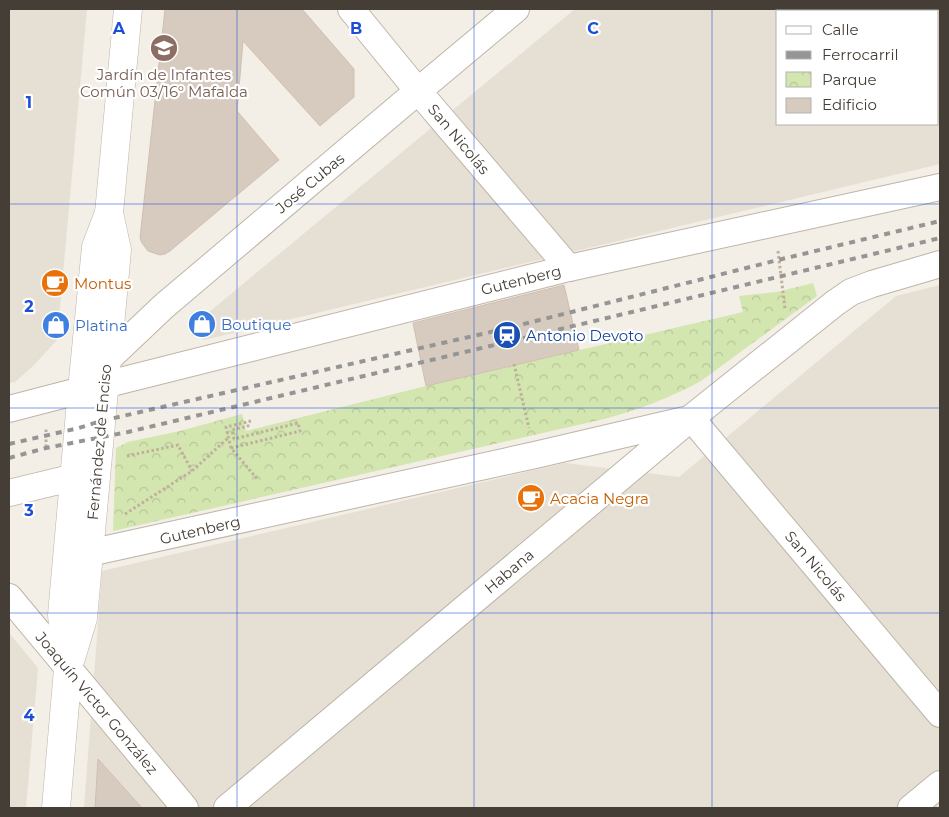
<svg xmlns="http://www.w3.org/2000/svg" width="949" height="817" viewBox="0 0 949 817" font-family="Montserrat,sans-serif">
<defs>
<pattern id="park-crowns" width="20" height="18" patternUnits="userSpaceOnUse" patternTransform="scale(1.25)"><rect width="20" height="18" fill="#d3e6b0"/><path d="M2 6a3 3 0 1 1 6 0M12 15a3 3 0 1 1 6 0" fill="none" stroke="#b6c698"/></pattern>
</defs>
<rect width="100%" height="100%" fill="#f3eee6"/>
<g fill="#e6dfd4" fill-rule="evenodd">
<path d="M9,9H87L57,340L34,365L15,382L9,383Z"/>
<path d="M575,9H940V164L204,340L191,327ZM778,11H938V124H778Z"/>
<path d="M940,285V808H84L102,571L565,463L679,477L896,296Z"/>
<path d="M9,633L38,668L26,808H9Z"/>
</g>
<path fill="url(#park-crowns)" d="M813,283L817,296L701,381C670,398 638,410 604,419L113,531L116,448L128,442L180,431L242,414L246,431L426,386L743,312L739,296L777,292Z"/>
<g fill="#d7cbbf" stroke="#cfc0af">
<path d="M165,9H302L354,69V97L320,126L243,41L237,111L279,160L170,251L165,254L160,255L148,251L142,243L140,238Z"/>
<path d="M564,285L579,350L426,386L413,323Z"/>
<path d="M98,759L142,808H95Z"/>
</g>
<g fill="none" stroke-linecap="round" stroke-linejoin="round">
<defs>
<g id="minor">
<path d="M351,9L418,91L569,268"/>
<path d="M107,360L164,306L418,91L516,9"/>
<path d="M104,385L569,268L940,187"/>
<path d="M9,409L82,390"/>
<path d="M691,418L940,714"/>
<path d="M9,493L75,477"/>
<path d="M89,553L535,455L685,420"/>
<path d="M9,597L185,808"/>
<path d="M227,808L691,418L835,303L851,292L872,284L940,264"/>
<path d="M911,808L940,784"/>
</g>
<g id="tertiary">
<path d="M71,658L83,618L117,250L109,213"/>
<path d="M56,808L68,669L62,615L82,390L96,247L109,213L128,9"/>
</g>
</defs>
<use href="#minor" stroke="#beb5a9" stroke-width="28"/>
<use href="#tertiary" stroke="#beb5a9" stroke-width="29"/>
<g stroke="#bfaf9b" stroke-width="3" stroke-dasharray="2.5 2.5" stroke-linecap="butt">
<path d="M778,251L785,309"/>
<path d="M514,364L529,428"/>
<path d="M251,421L226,427L231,448L258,480"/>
<path d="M46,447V428"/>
<path d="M231,448L300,431L298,423L234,439L232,430L248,426L247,422"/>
<path d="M127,456L178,445L192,471"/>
<path d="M125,514L192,471L228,438"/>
</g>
<use href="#minor" stroke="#fff" stroke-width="26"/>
<use href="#tertiary" stroke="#fff" stroke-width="28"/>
<g stroke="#959595" stroke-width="4" stroke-dasharray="6 6" stroke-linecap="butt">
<path d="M9,444L79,428L101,421L504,329L778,260L940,221"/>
<path d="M9,458L46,448L128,432L507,342L940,238"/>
</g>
</g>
<path fill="none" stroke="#1d4ed8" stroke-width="1" stroke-opacity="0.55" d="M237,9V808M474,9V808M712,9V808M9,204H940M9,408H940M9,613H940"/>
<defs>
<symbol id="school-disc" viewBox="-11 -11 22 22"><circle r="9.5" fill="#8d6e63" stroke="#fff"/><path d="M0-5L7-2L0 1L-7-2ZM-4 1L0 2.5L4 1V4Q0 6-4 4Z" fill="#fff"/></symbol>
<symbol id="cafe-disc" viewBox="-11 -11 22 22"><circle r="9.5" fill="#e8710a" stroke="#fff"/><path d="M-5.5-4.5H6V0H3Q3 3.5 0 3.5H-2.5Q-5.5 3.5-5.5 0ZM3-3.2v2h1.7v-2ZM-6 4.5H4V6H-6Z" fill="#fff"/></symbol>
<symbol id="shop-disc" viewBox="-11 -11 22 22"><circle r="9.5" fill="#3f7fe0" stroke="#fff"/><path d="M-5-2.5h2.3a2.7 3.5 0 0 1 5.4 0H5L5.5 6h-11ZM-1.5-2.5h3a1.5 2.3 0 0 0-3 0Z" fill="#fff"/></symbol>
<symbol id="station-disc" viewBox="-11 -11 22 22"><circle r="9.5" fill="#1a4fb4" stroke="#fff"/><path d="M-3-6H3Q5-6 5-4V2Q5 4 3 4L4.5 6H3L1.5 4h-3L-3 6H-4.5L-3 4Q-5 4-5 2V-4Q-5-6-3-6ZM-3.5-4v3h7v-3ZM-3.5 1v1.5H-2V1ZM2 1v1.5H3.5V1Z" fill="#fff"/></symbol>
</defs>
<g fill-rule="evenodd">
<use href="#school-disc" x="148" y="32" width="32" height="32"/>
<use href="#cafe-disc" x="39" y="267" width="32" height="32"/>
<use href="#shop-disc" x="186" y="308" width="32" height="32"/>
<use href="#shop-disc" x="40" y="309" width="32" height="32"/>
<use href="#station-disc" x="491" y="319" width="32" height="32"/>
<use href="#cafe-disc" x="515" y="482" width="32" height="32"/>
</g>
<g text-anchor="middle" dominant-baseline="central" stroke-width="4.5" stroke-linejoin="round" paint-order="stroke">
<g font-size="15" fill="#785e54" stroke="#fff">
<text x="164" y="74">Jardín de Infantes<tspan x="164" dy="17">Común 03/16° Mafalda</tspan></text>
</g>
<g font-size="15" fill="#453e36" stroke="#fff">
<text transform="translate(459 139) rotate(50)">San Nicolás</text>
<text transform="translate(310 183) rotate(-40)">José Cubas</text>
<text transform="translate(521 280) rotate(-14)">Gutenberg</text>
<text transform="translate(99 442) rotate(-85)">Fernández de Enciso</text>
<text transform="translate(200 530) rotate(-13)">Gutenberg</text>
<text transform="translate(816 566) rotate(50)">San Nicolás</text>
<text transform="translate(509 571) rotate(-40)">Habana</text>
<text transform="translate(97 703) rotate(50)">Joaquín Victor González</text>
</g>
<g font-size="15" fill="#c56008" stroke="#fff" text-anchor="start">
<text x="74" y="283">Montus</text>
<text x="550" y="498">Acacia Negra</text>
</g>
<g font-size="15" fill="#366cbe" stroke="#fff" text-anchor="start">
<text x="221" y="324">Boutique</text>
<text x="75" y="325">Platina</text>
</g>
<g font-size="15" fill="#164399" stroke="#fff" text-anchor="start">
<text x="526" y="335">Antonio Devoto</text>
</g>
</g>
<g font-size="16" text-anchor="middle" font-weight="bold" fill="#1d4ed8" stroke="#fff" stroke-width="4.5" stroke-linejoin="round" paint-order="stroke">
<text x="119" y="34">A</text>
<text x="356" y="34">B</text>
<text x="593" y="34">C</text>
<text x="29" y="108">1</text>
<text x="29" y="312">2</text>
<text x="29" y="516">3</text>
<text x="29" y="721">4</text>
</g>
<rect width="949" height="817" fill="none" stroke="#453e36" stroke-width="20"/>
<rect x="776" y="10" width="162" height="115" fill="#ffffff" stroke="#b5b2af"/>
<rect x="786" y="26" width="25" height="8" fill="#ffffff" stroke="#b5b2af"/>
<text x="822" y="35" font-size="15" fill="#453e36">Calle</text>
<rect x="786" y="51" width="25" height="8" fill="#959595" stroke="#b5b2af"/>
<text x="822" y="60" font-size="15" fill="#453e36">Ferrocarril</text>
<rect x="786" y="72" width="25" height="15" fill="url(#park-crowns)" stroke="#b5b2af"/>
<text x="822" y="85" font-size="15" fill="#453e36">Parque</text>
<rect x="786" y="98" width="25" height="15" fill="#d7cbbf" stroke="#b5b2af"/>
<text x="822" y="110" font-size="15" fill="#453e36">Edificio</text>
</svg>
